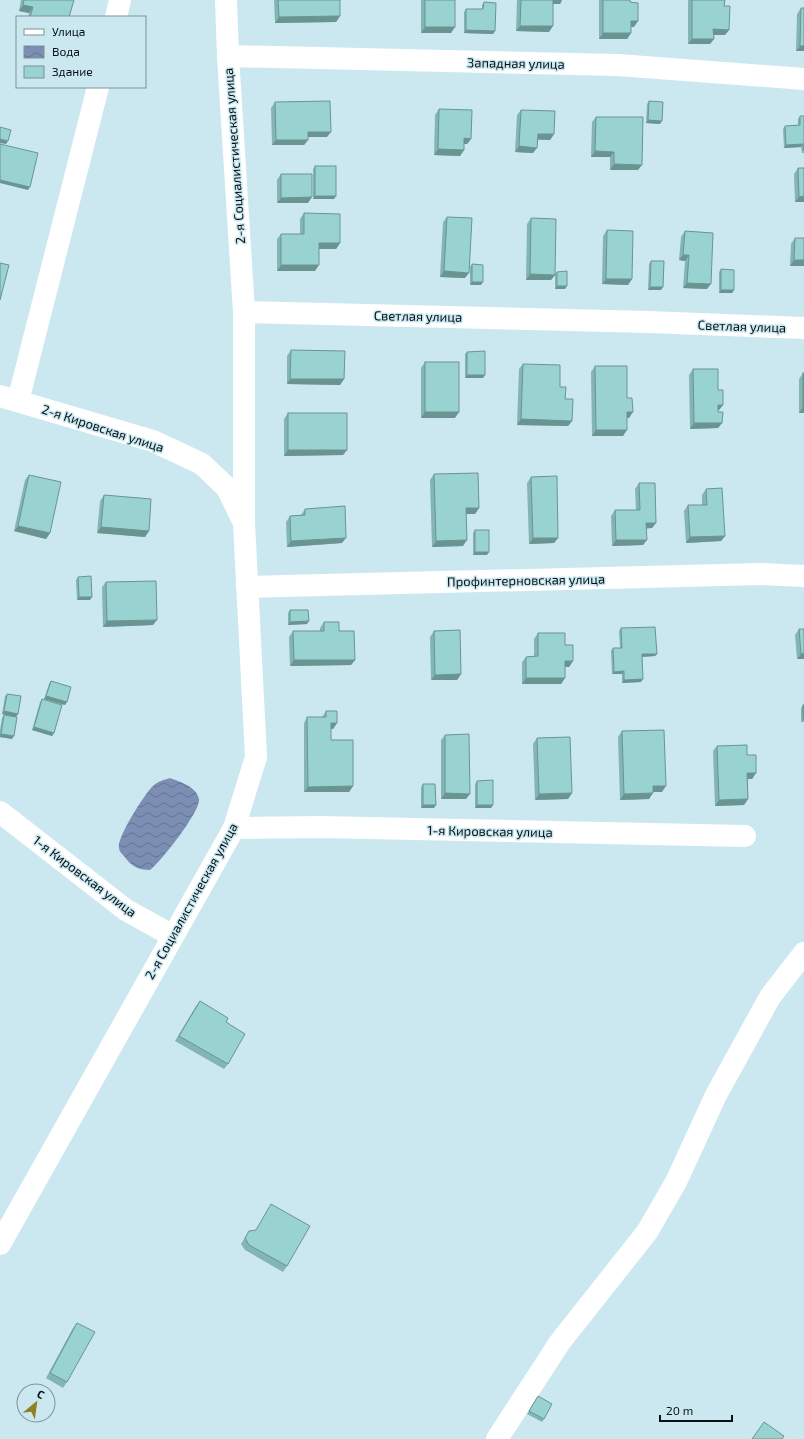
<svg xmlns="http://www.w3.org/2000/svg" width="804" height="1439" viewBox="0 0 804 1439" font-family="'Exo 2',sans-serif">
<defs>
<pattern id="water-waves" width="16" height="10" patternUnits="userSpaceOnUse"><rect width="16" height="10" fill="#7d8eb4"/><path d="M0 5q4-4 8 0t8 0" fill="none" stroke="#647391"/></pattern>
</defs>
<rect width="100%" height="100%" fill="#cbe8f1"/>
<path fill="url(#water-waves)" d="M170,778C180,782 196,786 199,799C201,811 160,863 150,870C138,870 131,866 124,856C122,854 119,851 119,848C116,839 145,793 153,786C158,781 164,780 170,778Z"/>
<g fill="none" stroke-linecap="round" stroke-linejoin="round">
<g stroke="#fff" stroke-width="22">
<path d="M226,0L228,56L244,312V523"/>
<path d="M116,17L120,0"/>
<path d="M228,56L618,65L804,79"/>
<path d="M244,312L649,322L804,328"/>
<path d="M18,401L98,87"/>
<path d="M247,587L761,574L804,576"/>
<path d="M0,812L126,910L173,936"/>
<path d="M234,828L321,827L745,836"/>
<path d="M497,1439L560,1342L647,1232L676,1182L716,1095L770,997L804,953"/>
</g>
<path stroke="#fff" stroke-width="22" d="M0,396L153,441L202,464L227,488L244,523L256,757L234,828L0,1244"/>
</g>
<g fill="#83b5b4">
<path d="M21,0H74L69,17H28L29,13L19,11Z"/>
<path d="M274,0H340V16L336,22L275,23Z"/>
<path d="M421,0H455L451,33H421Z"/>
<path d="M517,0H562L560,4H553L549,32L516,31Z"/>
<path d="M599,0H630L634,27H631V33L627,39H599Z"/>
<path d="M688,0H725L724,6L729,30L725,35H714V39L710,44H688Z"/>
<path d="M484,2L495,31L493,34L464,33V12L466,9H482V5Z"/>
<path d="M801,8L804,51H796L797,14Z"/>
<path d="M649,101L660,124L646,123L647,104Z"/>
<path d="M275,102L327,137H308V140L304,145H272L271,108Z"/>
<path d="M439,109L471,139L467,144H464V150L460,156L434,155L435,115Z"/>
<path d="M521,110L554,134L550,140H538L533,153L515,152L517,115Z"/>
<path d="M800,116L804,153H802L801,147L784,148L783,129L785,126L798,125V119Z"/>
<path d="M596,117L638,170H610V157H591L592,122Z"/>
<path d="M315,166L334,199H313V169Z"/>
<path d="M798,168H804V202H795L794,174Z"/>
<path d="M281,174L308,203H277V180Z"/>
<path d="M304,213L340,243L336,249H319L315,271H277V239L281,234H300V219Z"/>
<path d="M447,217L465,278L440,277L443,222Z"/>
<path d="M531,218L555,275L551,280H526L527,224Z"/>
<path d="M607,230L632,279L628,285L602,284L603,236Z"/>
<path d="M685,231L707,289L683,288L685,261L679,260L681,237Z"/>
<path d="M795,238H804V266H790L791,244Z"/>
<path d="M651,261L663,287L661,290H648L649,264Z"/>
<path d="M472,264L481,285H470V267Z"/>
<path d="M721,269L734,290L732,293H719V272Z"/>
<path d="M557,272L565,289H555V274Z"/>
<path d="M291,350L344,379L340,385L287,384V356Z"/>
<path d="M467,352L483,378H465V354Z"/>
<path d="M425,362L455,418H421V368Z"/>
<path d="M523,364L560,387L565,399L572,421L568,426L517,425L519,369Z"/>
<path d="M595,366L627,398L629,418H627L623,436H592L591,372Z"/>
<path d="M693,369L718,390L723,405L719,410H718V412L722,423L718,428L690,429L689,375Z"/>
<path d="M803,373L804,413H799V379Z"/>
<path d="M288,413L347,450L343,455L284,456V419Z"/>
<path d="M434,474L479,508L475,514H466L463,546L432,547L430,480Z"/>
<path d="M29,475L50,533L46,539L14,531L25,480Z"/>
<path d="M531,477L558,538L554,543L529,544L527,483Z"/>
<path d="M639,483L656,523L652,528H647L643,545L612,546L611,516L615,510H636L635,489Z"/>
<path d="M706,489L725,536L721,541L686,543L684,511L688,505H702V495Z"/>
<path d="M104,495L149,531L145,537L97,533L100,501Z"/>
<path d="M305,509L342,543L287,547L286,522L290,516L301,515Z"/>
<path d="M475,530L487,555H473V533Z"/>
<path d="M78,577L90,600H77L76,580Z"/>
<path d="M106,582L153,625L103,627L102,587Z"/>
<path d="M290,610L307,624L288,625V613Z"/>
<path d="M324,622L339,631L355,660L351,665L290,666L289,637L293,631H320V628Z"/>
<path d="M621,628L657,654L655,656L642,657L641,682L622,683V674H612L611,651L613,648H620L619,631Z"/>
<path d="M799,629H804V659H797L795,635Z"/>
<path d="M434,631L461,674L457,680H431L430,637Z"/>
<path d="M538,633L565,645L573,661L569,667H565V678L561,684H522V662L526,657L534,656V639Z"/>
<path d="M51,681L65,705L44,699L49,684Z"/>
<path d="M7,694L16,717L2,714L5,696Z"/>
<path d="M42,699L54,733L52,736L32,730L40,702Z"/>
<path d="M803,705H804V722H801V708Z"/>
<path d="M326,711L337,723L333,729L331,728V740L353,786L349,792H304V723L307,717H322Z"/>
<path d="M4,715L12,739L0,737V730L2,718Z"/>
<path d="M622,731L662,792H653L649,799L620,800L618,737Z"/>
<path d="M445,735L466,799H441V740Z"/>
<path d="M537,738L572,793L568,799L535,800L533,744Z"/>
<path d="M717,746L747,755L756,773L752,779H748V799L744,805L715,806L713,751Z"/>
<path d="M477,781L493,805L491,808H475V784Z"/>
<path d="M423,784L434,808H421V787Z"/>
<path d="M200,1001L226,1022L228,1064L224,1069L175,1041L196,1006Z"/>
<path d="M271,1204L287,1266L283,1272L245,1250L241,1244L249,1231H256Z"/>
<path d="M77,1323L67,1382L63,1388L46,1378L73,1328Z"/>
<path d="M536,1399L544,1419L542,1422L527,1414Z"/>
</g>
<g fill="#6a9492">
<path d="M551,0H562L560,4H549Z"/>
<path d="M23,5L33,7L29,13L19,11Z"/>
<path d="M340,16L336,22L275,23L279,17Z"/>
<path d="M631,21H638L634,27H627Z"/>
<path d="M520,26H553L549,32L516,31Z"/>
<path d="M425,27H455L451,33H421Z"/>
<path d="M713,29L729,30L725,35H710Z"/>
<path d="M466,30L495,31L493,34L464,33Z"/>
<path d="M603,33H631L627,39H599Z"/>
<path d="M692,39H714L710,44H688Z"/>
<path d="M800,46H804V51H796Z"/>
<path d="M648,120L662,121L660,124L646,123Z"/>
<path d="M308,132H331L327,137H304Z"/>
<path d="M538,134H554L550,140L534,139Z"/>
<path d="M464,138L471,139L467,144H460Z"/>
<path d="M0,139L8,141L6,144L0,143Z"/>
<path d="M276,140H308L304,145H272Z"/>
<path d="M803,144L801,147L784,148L786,145Z"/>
<path d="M519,146L537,148L533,153L515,152Z"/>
<path d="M438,149L464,150L460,156L434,155Z"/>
<path d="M595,151L614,152L610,157H591Z"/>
<path d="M614,164L642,165L638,170H610Z"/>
<path d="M0,180L30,187L28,190L0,183Z"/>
<path d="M315,196H336L334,199H313Z"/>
<path d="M804,196V202H795L799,197Z"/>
<path d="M312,197L308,203H277L281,198Z"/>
<path d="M319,243H340L336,249H315Z"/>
<path d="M683,255H689L685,261L679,260Z"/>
<path d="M794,260H804V266H790Z"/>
<path d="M281,265H319L315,271H277Z"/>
<path d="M444,271L469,273L465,278L440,277Z"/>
<path d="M530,274L555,275L551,280H526Z"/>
<path d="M606,279H632L628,285L602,284Z"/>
<path d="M472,282H483L481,285H470Z"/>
<path d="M687,283L711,284L707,289L683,288Z"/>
<path d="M557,286H567L565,289H555Z"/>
<path d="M650,287H663L661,290H648Z"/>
<path d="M721,290H734L732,293H719Z"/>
<path d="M467,375H485L483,378H465Z"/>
<path d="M290,379H344L340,385L287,384Z"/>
<path d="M718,405H723L719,410H714Z"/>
<path d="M803,407H804V413H799Z"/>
<path d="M425,412H459L455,418H421Z"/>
<path d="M627,412H633L629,418H623Z"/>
<path d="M521,419L572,421L568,426L517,425Z"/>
<path d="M694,423H722L718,428L690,429Z"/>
<path d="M596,430H627L623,436H592Z"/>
<path d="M288,450H347L343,455L284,456Z"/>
<path d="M466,508H479L475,514H462Z"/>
<path d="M646,523H656L652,528L642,529Z"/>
<path d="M18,526L50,533L46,539L14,531Z"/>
<path d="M101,527L149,531L145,537L97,533Z"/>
<path d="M725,536L721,541L686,543L690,537Z"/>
<path d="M346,538L342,543L287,547L291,541Z"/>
<path d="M533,538H558L554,543L529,544Z"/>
<path d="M467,540L463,546L432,547L436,541Z"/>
<path d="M616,540H647L643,545L612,546Z"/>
<path d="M475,552H489L487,555H473Z"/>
<path d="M79,597H92L90,600H77Z"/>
<path d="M157,620L153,625L103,627L107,621Z"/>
<path d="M309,621L307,624L288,625L290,622Z"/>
<path d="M804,653V659H797L801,654Z"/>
<path d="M642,654H657L655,656L640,657Z"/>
<path d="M294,660H355L351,665L290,666Z"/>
<path d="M565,661H573L569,667H561Z"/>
<path d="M624,671L622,674H612L614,672Z"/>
<path d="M461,674L457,680H431L435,675Z"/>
<path d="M526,678H565L561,684H522Z"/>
<path d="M643,679L641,682L622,683L624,680Z"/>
<path d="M46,696L67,702L65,705L44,699Z"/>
<path d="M4,711L18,714L16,717L2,714Z"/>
<path d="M331,723H337L333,729L327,728Z"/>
<path d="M34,727L54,733L52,736L32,730Z"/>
<path d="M1,734L14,736L12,739L0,737V735Z"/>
<path d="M747,773H756L752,779H743Z"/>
<path d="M353,786L349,792H304L308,787Z"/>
<path d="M653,786H666L662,792H649Z"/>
<path d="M445,793L470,794L466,799H441Z"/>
<path d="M572,793L568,799L535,800L539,794Z"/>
<path d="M653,793L649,799L620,800L624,794Z"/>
<path d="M748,799L744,805L715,806L719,800Z"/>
<path d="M423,805H436L434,808H421Z"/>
<path d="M477,805H493L491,808H475Z"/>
</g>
<g fill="#98d3d1" stroke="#6a9492">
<path d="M24,0H74L69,17H30L33,7L23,5Z"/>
<path d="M278,0H340V16L279,17Z"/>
<rect x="425" y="0" width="30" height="27"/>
<path d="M521,0H553V26H520Z"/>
<path d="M603,0H630V2L638,3V21H631V33H603Z"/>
<path d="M692,0H725L724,6H730L729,30L713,29L714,39H692Z"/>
<path d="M484,2L496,3L495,31L466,30V9H483Z"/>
<path d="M801,8H804V46H800Z"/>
<path d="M330,101L331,132H308V140H276L275,102Z"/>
<path d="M649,101L663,102L662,121L648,120Z"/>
<path d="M439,109L472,110L471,139L464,138V150L438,149Z"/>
<path d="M521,110L555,111L554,134H538L537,148L519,146Z"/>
<path d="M800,116H804V151L803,144L786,145L785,126L800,125Z"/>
<path d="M596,117H643L642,165L614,164V152L595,151Z"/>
<path d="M0,127L11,130L8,141L0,139Z"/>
<path d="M0,144L38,153L30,187L0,180Z"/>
<rect x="315" y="166" width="21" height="30"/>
<path d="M798,168H804V196L799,197Z"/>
<path d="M281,174H312V197L281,198Z"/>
<path d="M304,213L340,214V243H319V265H281V234H304Z"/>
<path d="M447,217L472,218L469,273L444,271Z"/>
<path d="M531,218L556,219L555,275L530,274Z"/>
<path d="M607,230L633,231L632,279H606Z"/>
<path d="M685,231L713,233L711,284L687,283L689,255H683Z"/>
<path d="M795,238H804V260H794Z"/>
<path d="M651,261H664L663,287H650Z"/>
<path d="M0,263L9,265L0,300Z"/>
<path d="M472,264L483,265V282H472Z"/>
<path d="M721,269L734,270V290H721Z"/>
<path d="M567,271V286H557V272Z"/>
<path d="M291,350L345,351L344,379H290Z"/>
<path d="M485,351V375H467V352Z"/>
<rect x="425" y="362" width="34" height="50"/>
<path d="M523,364L560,365V387H566L565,399H573L572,421L521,419Z"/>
<path d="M595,366H627V398H632L633,412H627V430H596Z"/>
<path d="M693,369H718V390H723V405H718V412H723L722,423H694Z"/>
<rect x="803" y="373" width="1" height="34"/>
<rect x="288" y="413" width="59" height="37"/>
<path d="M478,473L479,508H466L467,540L436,541L434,474Z"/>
<path d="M29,475L61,482L50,533L18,526Z"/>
<path d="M557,476L558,538H533L531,477Z"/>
<path d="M639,483H655L656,523H646L647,540H616L615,510H640Z"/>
<path d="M722,488L725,536L690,537L688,505H707L706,489Z"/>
<path d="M104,495L151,499L149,531L101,527Z"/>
<path d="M345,506L346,538L291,541L290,516L305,515V509Z"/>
<rect x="475" y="530" width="14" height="22"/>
<path d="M91,576L92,597H79L78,577Z"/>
<path d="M156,581L157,620L107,621L106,582Z"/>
<path d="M290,610H308L309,621L290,622Z"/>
<path d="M324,622H339V631H354L355,660H294L293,631H324Z"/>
<path d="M655,627L657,654H642L643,679L624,680V671L614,672L613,648H622L621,628Z"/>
<path d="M799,629H804V653L801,654Z"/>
<path d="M460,630L461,674L435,675L434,631Z"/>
<path d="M538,633H565V645H573V661H565V678H526V657L538,656Z"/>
<path d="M51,681L71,687L67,702L46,696Z"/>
<path d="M7,694L21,696L18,714L4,711Z"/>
<path d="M42,699L62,705L54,733L34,727Z"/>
<rect x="803" y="705" width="1" height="14"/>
<path d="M326,711H337V723H331V740H353V786L308,787L307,717H326Z"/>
<path d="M4,715L17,717L14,736L1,734Z"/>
<path d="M664,730L666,786H653V793L624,794L622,731Z"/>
<path d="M469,734L470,794L445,793V735Z"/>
<path d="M570,737L572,793L539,794L537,738Z"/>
<path d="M747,745V755H756V773H747L748,799L719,800L717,746Z"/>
<path d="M493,780V805H477V781Z"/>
<path d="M423,784H435L436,805H423Z"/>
<path d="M200,1001L228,1018L226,1022L245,1034L228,1064L179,1036Z"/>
<path d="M271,1204L310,1226L287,1266L249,1245L245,1238L249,1231L256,1230Z"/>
<path d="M77,1323L95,1332L67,1382L50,1373Z"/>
<path d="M538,1396L552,1404L544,1419L529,1411Z"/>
<path d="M764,1422L784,1436L782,1439H752Z"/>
</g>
<g text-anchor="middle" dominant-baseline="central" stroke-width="3" stroke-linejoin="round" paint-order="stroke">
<g font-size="13" fill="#071114" stroke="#cbe8f1">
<text transform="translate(516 63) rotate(1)">Западная улица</text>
<text transform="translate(234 156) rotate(-94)">2-я Социалистическая улица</text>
<text transform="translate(418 316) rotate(1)">Светлая улица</text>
<text transform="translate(742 326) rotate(2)">Светлая улица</text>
<text transform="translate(103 428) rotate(18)">2-я Кировская улица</text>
<text transform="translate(526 580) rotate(-1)">Профинтерновская улица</text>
<text transform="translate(490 831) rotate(1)">1-я Кировская улица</text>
<text transform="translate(85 876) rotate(37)">1-я Кировская улица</text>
<text transform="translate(191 901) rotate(-61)">2-я Социалистическая улица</text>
</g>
</g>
<rect x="16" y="16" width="130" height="72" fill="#cbe8f1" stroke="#7d9299"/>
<rect x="24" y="29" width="20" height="6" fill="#ffffff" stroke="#7d9299"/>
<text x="52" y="36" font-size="12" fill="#071114">Улица</text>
<rect x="24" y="46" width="20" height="12" fill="url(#water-waves)" stroke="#7d9299"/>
<text x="52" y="56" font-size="12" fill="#071114">Вода</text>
<rect x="24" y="66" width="20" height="12" fill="#98d3d1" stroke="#7d9299"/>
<text x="52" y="76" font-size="12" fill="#071114">Здание</text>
<g transform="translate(36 1403) rotate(29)"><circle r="19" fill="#cbe8f1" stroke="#7d9299"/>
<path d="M0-3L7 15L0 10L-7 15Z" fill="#928027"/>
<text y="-6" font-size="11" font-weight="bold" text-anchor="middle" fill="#071114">С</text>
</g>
<path d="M660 1415v6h72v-6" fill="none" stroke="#071114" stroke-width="2"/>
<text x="666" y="1415" font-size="12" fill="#071114" stroke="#cbe8f1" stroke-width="3" paint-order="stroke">20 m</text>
</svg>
